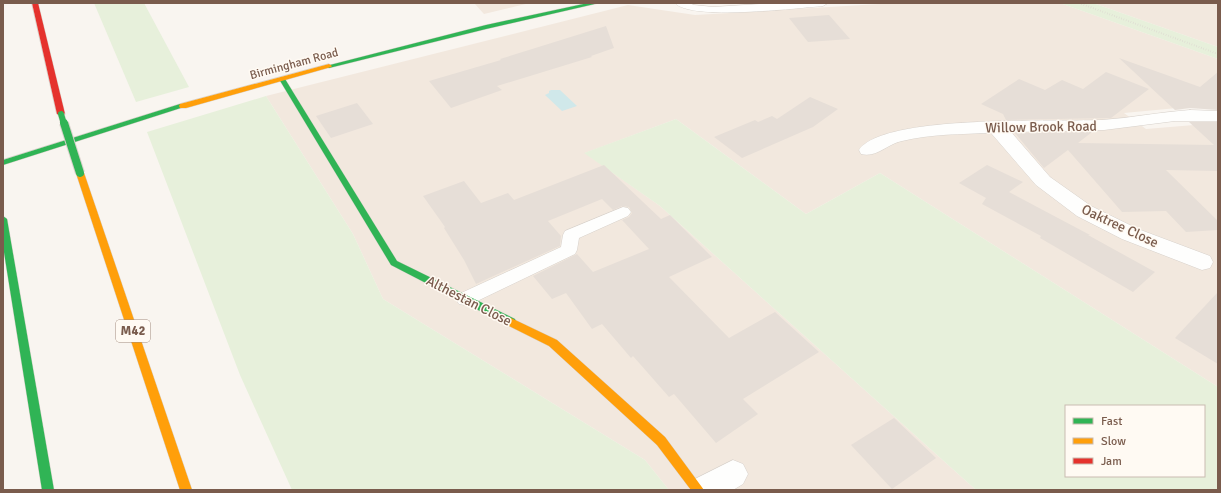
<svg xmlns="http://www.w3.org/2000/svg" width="1221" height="493" viewBox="0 0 1221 493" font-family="Signika,sans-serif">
<rect width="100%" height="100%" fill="#f9f5f0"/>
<g fill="#f2e8de">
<path d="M474,3H530L484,14Z"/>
<path d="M896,3H1060L1218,59V109L1188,107L1124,113L1146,129L1218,123V387L880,173L806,214L676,119L585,153L660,206L976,490H669L645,460L383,299L353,234L266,96L628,5L695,15Z"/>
<path d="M1093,3H1218V47Z"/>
</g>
<g fill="#e7f0db" fill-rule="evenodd">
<path d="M94,3H144L189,87L136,102Z"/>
<path d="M1060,3H1093L1218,47V59Z"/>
<path d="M266,96L353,234L383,299L645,460L669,490H292L240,375L147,132Z"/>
<path d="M676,119L806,214L880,173L1218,387V490H976L660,206L584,153ZM1066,406H1204V476H1066Z"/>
</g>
<path fill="#d0e8ea" d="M551,90H560L577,106L562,111L545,95L549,93V91Z"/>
<g fill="#e6ded7">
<path d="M829,15L850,39L808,42L789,18Z"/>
<path d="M606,26L614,48L591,56L592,57L497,86L502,90L451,108L429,81L501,60L500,59Z"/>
<path d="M1119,58L1200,87L1218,72V110L1190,108L1175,110Z"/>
<path d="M1106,72L1149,89L1111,118L1006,120L1003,114L981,104L1019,79L1045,90L1062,80L1083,89Z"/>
<path d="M810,97L838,109L813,127L742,158L714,137L755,120L758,122L772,116L777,119Z"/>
<path d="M357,103L373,124L331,138L316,116Z"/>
<path d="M1189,122H1218V171L1166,170L1218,221V230L1186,232L1166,211L1122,212L1068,150L1044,168L1015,133L1092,132L1078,143L1214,145Z"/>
<path d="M604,165L661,219L670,215L712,257L669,277L729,338L775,312L819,352L743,399L758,414L716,443L674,394L669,397L633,356L631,358L602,324L592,329L566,293L552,299L533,276L577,254L593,272L649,249L622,220L629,217L632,213L629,207L622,206L613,210L602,199L548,221L561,236L560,246L476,284L464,260L444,228L445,227L423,196L464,181L481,203L508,193L514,200Z"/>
<path d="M987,165L1023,182L1009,192L1090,235H1088L1155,272L1133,292L1040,238L1041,236L982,204L986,198L959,183Z"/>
<path d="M1218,292V364L1175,338Z"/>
<path d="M894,418L936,458L892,489L851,445Z"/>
</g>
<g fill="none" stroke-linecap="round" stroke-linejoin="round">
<defs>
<g id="lane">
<path d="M675,3H689L694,5L713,7L775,3H828L823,6C797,8 690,21 675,3Z"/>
<path d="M623,207L628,208L631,212L628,216L579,238L577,250L575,254L471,304L465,305L459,304L456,299L459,294L561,247L563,235L565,231Z"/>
</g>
<g id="street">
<path d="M1190,110L1218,111V121H1175L1104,130L1011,132L1050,177L1091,206L1138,229L1210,256L1213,262L1210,268L1202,270L1122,239L1077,216L1036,185L991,133C962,134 930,134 902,141C887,144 877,158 861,154L859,150C883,114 1056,122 1102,120C1131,118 1160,112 1190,110Z"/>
<path d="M733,460L743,464L748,474L743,484L733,490H689L693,480Z"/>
</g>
<g id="fast">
<path d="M588,3H599L486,29L329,68L326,66L486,25Z"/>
<path d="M282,77L285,79L397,261L515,319L516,322L515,325L511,326L507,325L391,265L279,79Z"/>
<path d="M180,104H186L187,106L3,165V160Z"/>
<path d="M3,216L7,219L54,490H42L3,246Z"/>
</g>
<g id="slow">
<path d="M329,64L332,66L331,67L186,108H180L179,106L180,104Z"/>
<path d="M77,171H80L84,173L192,490H180L76,173Z"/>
<path d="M511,318L557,340L665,437L704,490H691L657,445L549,346L507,325L506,322L507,319Z"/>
</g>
<path id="jam" d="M32,3H38L65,114L64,116H61L57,114Z"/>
</defs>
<use href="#lane" stroke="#d7d1cb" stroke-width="1"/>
<use href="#street" stroke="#d7d1cb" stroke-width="1"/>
<use href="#fast" stroke="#d9d2cb" stroke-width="1"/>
<use href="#slow" stroke="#d9d2cb" stroke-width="1"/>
<use href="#jam" stroke="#d9d2cb" stroke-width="1"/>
<path stroke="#dcd5d0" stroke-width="2" stroke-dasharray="0.5 2" stroke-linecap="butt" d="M1079,3L1218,54"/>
<use href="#lane" fill="#fefefd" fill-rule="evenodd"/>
<use href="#street" fill="#fefefd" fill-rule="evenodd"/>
<use href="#fast" fill="#30b455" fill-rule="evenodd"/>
<use href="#slow" fill="#ff9f0a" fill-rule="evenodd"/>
<use href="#jam" fill="#e5322d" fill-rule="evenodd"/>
<defs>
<path id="fast-bridge-far1" d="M61,114L64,124"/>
<path id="fast-bridge" d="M64,123L80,173"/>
</defs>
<use href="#fast-bridge-far1" stroke="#dad1cc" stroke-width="7" stroke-linecap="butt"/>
<use href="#fast-bridge" stroke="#dad1cc" stroke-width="10" stroke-linecap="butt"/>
<use href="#fast-bridge-far1" stroke="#30b455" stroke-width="6"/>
<use href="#fast-bridge" stroke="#30b455" stroke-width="8"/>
</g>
<g text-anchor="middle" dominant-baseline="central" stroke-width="3" stroke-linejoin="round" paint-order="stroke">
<g font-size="12" fill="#7a5c4d" stroke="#fffaf3">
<text transform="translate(294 64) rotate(-15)">Birmingham Road</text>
</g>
<rect fill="#fffaf3" stroke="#a28b7f" stroke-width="1" x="116" y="320" width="34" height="22" rx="3"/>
<g font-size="13" font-weight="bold" fill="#7a5c4d">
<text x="133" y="331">M42</text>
</g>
<g font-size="14" fill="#7a5c4d" stroke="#fffaf3">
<text transform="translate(1041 127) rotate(-1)">Willow Brook Road</text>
<text transform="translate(1120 226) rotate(25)">Oaktree Close</text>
<text transform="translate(469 301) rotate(27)">Althestan Close</text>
</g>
</g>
<rect width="1221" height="493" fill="none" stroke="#7a5c4d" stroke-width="8"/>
<rect x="1065" y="405" width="140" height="72" fill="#fffaf3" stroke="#cabbb1"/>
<rect x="1073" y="418" width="20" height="6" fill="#30b455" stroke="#cabbb1"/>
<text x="1101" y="425" font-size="12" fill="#7a5c4d">Fast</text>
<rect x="1073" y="438" width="20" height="6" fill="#ff9f0a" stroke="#cabbb1"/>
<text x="1101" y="445" font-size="12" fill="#7a5c4d">Slow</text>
<rect x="1073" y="458" width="20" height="6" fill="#e5322d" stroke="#cabbb1"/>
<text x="1101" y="465" font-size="12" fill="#7a5c4d">Jam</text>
</svg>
